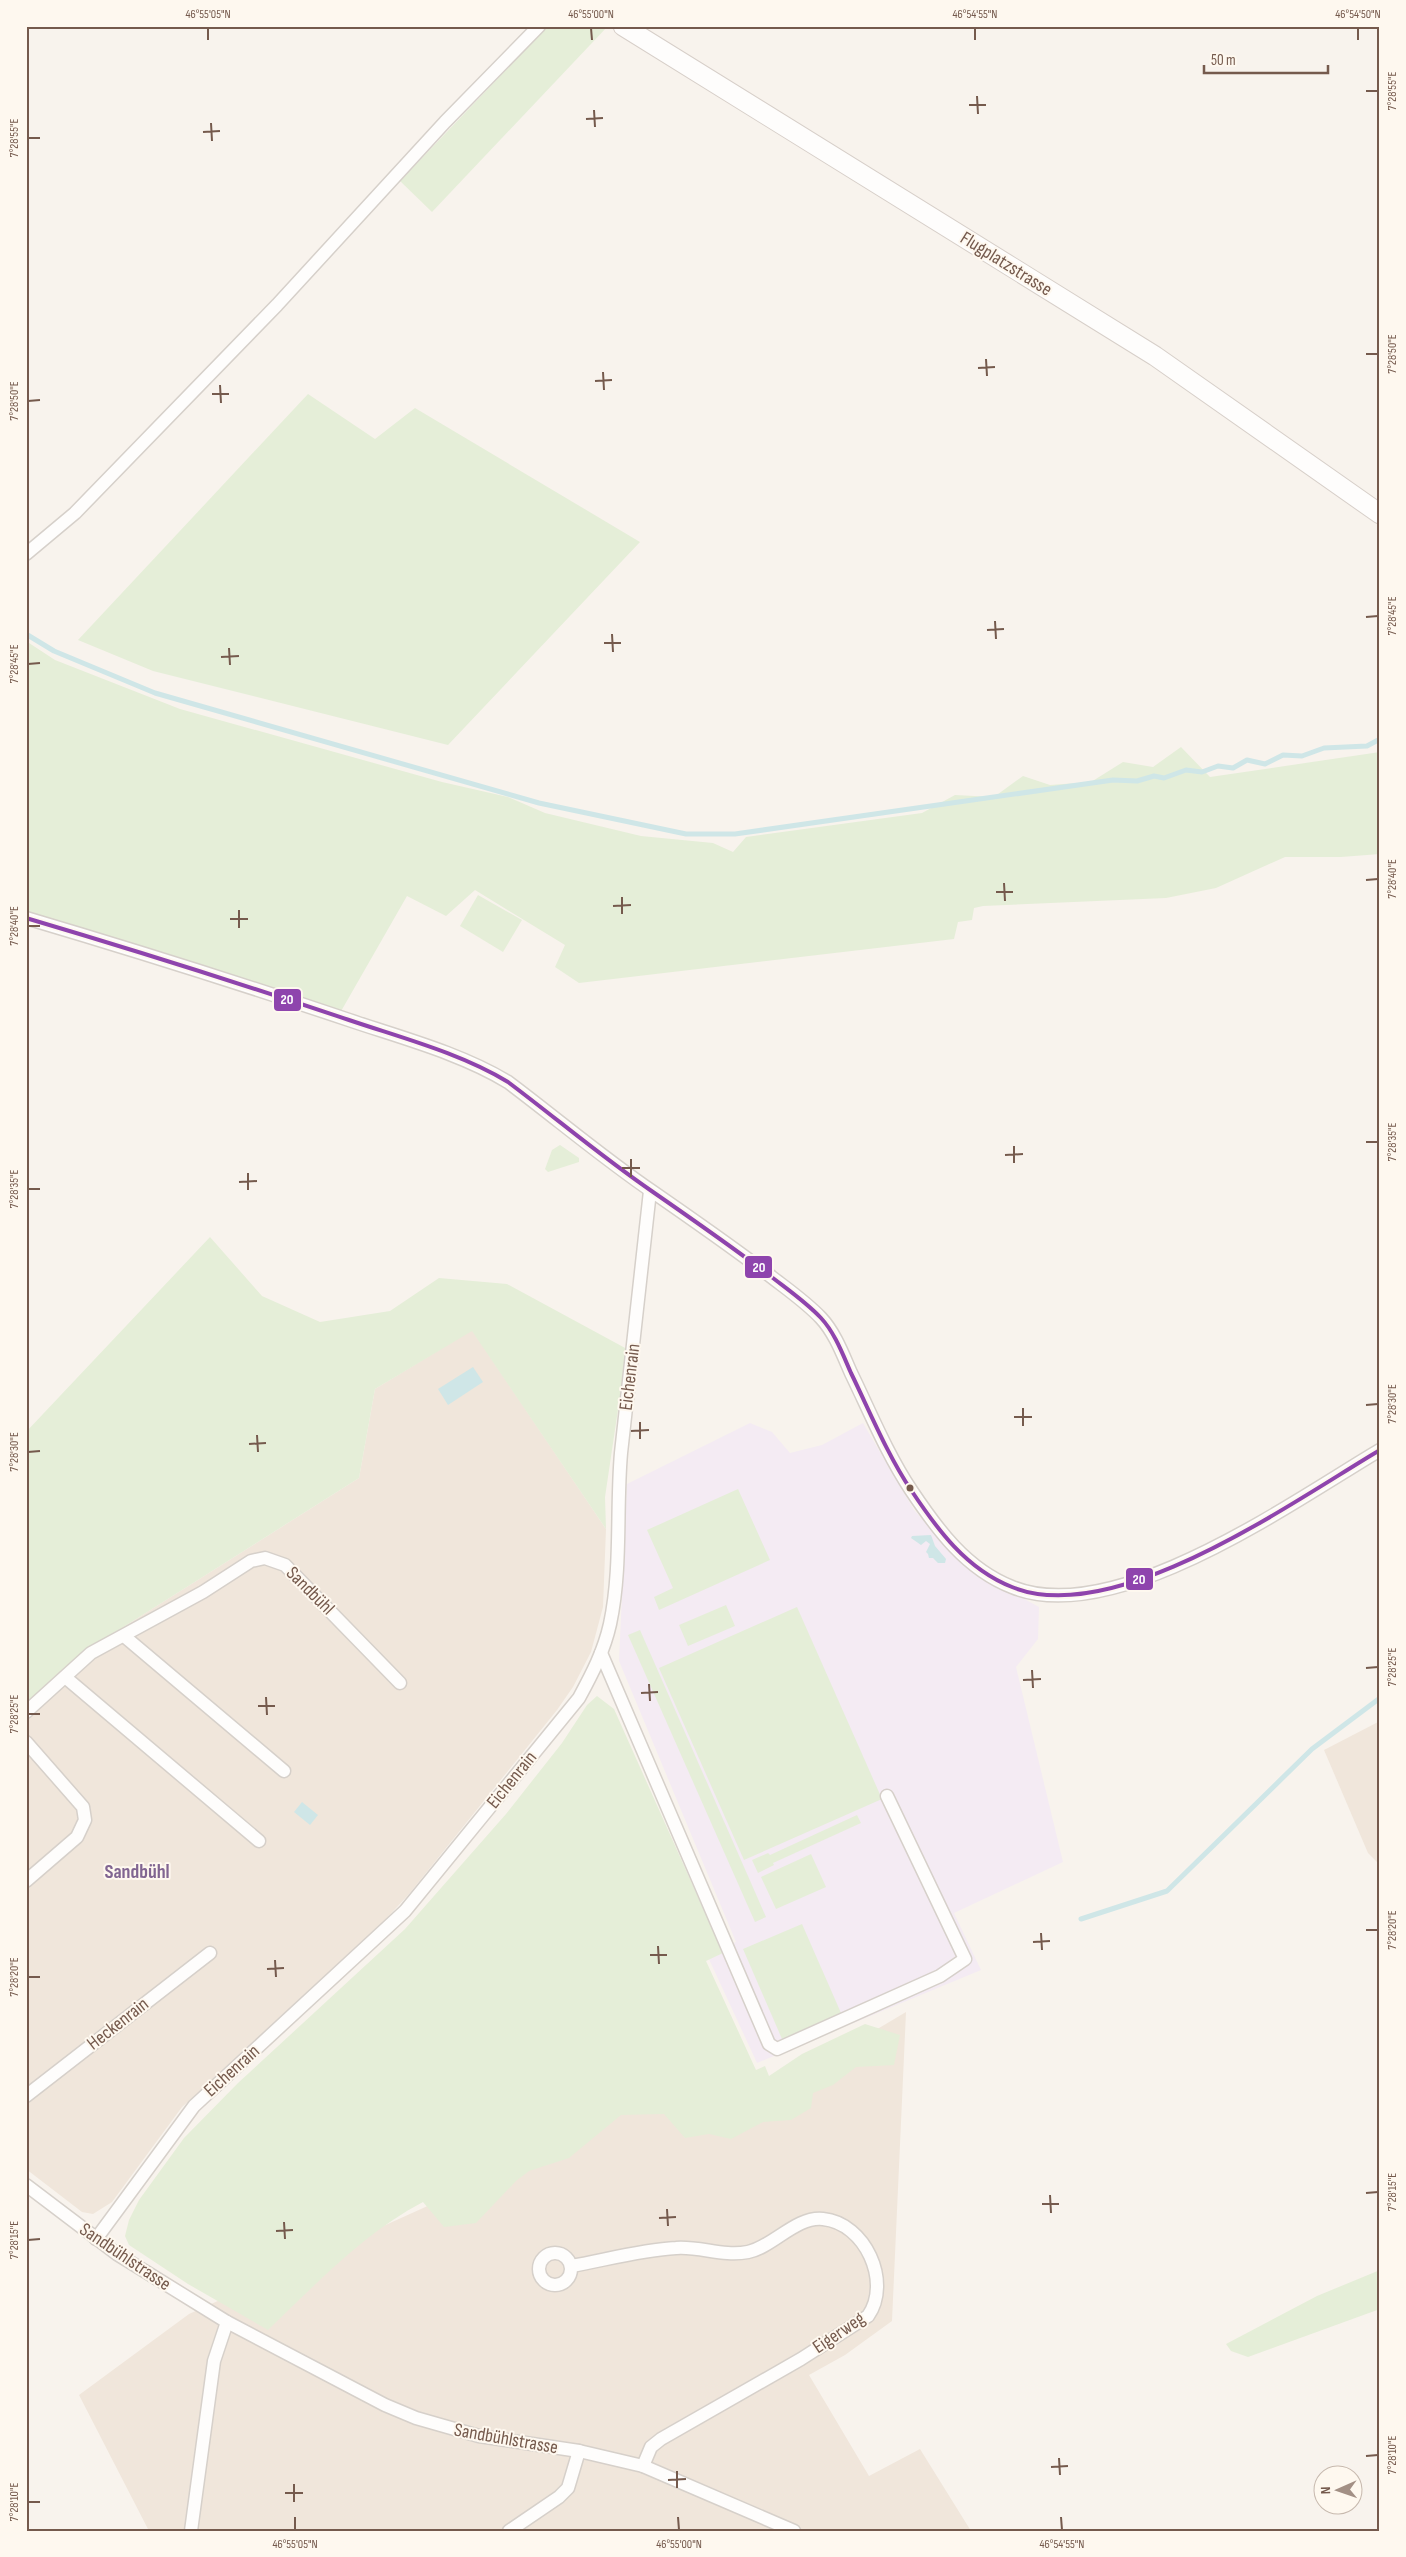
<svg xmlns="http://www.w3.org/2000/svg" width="1406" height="2557" viewBox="0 0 1406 2557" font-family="'Sofia Sans Condensed',sans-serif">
<rect width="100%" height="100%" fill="#f8f3ed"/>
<g fill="#f0e6db">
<path d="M472,1330L606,1529L603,1607L591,1652L573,1687L557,1710L409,1894L349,1959L182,2107L112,2202L93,2214L82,2212L26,2169V1704L87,1650L359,1478L375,1389Z"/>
<path d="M1380,1721V1865L1368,1853L1324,1750Z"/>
<path d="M906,2012L892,2321L845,2355L809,2375L869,2476L920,2449L971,2531H149L79,2395L189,2314L432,2204L622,2078L758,2100Z"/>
</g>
<path fill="#f4ebf3" d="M750,1423L772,1432L790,1453L822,1445L863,1423L914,1510L964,1566L1039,1607L1038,1639L1016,1667L1063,1862L954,1913L981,1970L757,2063L708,1957L736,1942L619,1661L627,1484Z"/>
<g fill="#e5eed8">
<path d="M548,26H608L432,212L400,181Z"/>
<path d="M308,394L375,439L415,408L640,542L448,745L153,671L78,640Z"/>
<path d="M26,641L55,660L180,709L442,782L508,797L545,813L641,836L713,843L733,852L746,837L922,813L955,795L994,797L1023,776L1050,785L1091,782L1123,762L1153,767L1181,747L1210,777L1380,752V854L1341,857H1285L1216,888L1166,898L983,906L974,908L972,920L958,922L954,939L579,983L555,967L565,945L475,890L446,916L407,896L340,1013L178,957L26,911Z"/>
<path d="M478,895L522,920L503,952L460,926Z"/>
<path d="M560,1145L579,1158V1162L548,1172L545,1169L552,1150Z"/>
<path d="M210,1237L262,1296L320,1322L390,1311L439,1278L507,1284L627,1349L605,1497L606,1529L472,1331L375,1389L359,1478L87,1650L26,1704V1432Z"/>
<path d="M738,1489L770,1560L659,1610L654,1597L673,1588L647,1530Z"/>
<path d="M726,1605L735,1626L688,1646L679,1625Z"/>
<path d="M797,1607L882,1799L744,1860L659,1668Z"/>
<path d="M640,1630L766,1917L755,1922L628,1635Z"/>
<path d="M597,1696L614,1709L723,1953L706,1961L756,2070L765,2066L769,2076L802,2054L865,2024L900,2035L894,2065L856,2067L833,2085L813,2093L811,2108L791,2120L763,2122L731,2139L709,2134L685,2138L664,2114L621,2115L569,2158L529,2171L516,2181L476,2223L444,2227L423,2202C364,2233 316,2284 268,2330L188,2284L129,2245L125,2236L129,2220L139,2200L184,2138L238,2083L405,1929L506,1814L562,1743L587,1705Z"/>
<path d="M857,1815L861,1823L773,1863L774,1865L758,1873L752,1860L768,1853L770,1855Z"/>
<path d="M811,1854L826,1887L776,1909L761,1877Z"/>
<path d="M802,1924L841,2013L782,2039L743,1949Z"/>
<path d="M1380,2270V2309L1248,2357L1231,2351L1226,2344L1317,2296Z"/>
</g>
<g fill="#cfe6e7">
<path d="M473,1367L483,1382L448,1405L438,1389Z"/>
<path d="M931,1535L935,1546L946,1559L945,1563H938L933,1558H929L928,1554L926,1552L930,1544L926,1541L921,1545L911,1538L912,1536Z"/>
<path d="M302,1802L318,1815L310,1825L294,1812Z"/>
</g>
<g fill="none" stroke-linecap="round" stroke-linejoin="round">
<g stroke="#cfe6e7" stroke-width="5">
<path d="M26,634L54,651L155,693L539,803L686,834H735L1113,780L1137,781L1154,776L1164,778L1186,770L1202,772L1218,766L1233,768L1247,760L1265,764L1283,755L1302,756L1324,748L1367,746L1380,739"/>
<path d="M1081,1919L1167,1891L1312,1749L1380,1698"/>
</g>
<defs>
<g id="street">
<path d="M26,554L75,513L277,305L445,122L539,26"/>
<path d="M26,918C134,950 242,984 349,1020C402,1038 460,1053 508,1082C556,1118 603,1158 653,1192C692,1219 731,1246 769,1275C787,1289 806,1302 821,1318C835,1333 843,1355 851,1373C870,1412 887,1454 911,1490C937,1529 966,1569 1012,1587C1115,1629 1292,1502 1380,1450"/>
<path d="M124,1636L284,1771"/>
<path d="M601,1653L769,2044L777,2049L940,1976L965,1959L887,1796"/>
<path d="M65,1677L259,1841"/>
<path d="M26,1712L91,1653L203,1592L251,1561L265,1558L285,1565L400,1683"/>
<path d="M26,1742L83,1807L85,1820L77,1837L26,1881"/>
<path d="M26,2096L210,1953"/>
<path d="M26,2185L117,2254L227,2322L385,2405L416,2418L479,2436L579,2451L643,2466L794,2531"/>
<path d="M96,2239L194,2106L405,1911L579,1698C592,1674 604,1651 610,1624C622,1568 616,1510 621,1453L650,1191"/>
<circle cx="555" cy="2269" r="16"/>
<path d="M571,2266C605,2260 641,2250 676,2248C700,2246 723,2257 748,2252C773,2247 796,2216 823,2219C865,2223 892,2282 868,2316L801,2359L661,2439L651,2447L643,2466"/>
<path d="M191,2531L214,2361L227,2322"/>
<path d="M509,2531L559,2497L568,2488L579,2451"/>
</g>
<path id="secondary" d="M623,26L1155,356L1380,514"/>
</defs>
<use href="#street" stroke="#d6d0ca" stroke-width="15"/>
<use href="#secondary" stroke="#d7cfc9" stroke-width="21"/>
<use href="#street" stroke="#fefdfc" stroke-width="12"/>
<use href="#secondary" stroke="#fefdfc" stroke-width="19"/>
<defs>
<path id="bus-1" d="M26,918C134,950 242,984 349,1020C402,1038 460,1053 508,1082C556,1118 603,1158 653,1192C692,1219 731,1246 769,1275C787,1289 806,1302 821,1318C835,1333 843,1355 851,1373C870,1412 887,1454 911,1490C937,1529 966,1569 1012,1587C1115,1629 1292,1502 1380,1450"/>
</defs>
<use href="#bus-1" stroke="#fef8ef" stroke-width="8"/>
<use href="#bus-1" stroke="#8e44ad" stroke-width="4"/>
</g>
<path fill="none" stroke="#755a4d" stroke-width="2" d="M208,28V40M591,28L592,40M975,28V40M1358,28V40M1366,91H1378M977,96L978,114M969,105H986M594,110L595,127M586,119L603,118M211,123L212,141M203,132L220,131M28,138H40M1366,354H1378M986,359L987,376M978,368L995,367M603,372L604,390M595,381L612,380M220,385L221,403M212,394H229M28,401L40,400M1366,617L1378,616M995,621L996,639M987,630L1004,629M612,634L613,652M604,643H621M229,648L230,665M221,657L239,656M28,664L40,663M1366,880L1378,879M1004,883L1005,901M996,892H1013M622,897V914M613,906L631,905M239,910V928M230,919H248M28,926H40M1366,1142H1378M1014,1146V1163M1005,1155L1023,1154M631,1159V1177M622,1168H640M248,1173V1190M239,1182L257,1181M28,1189H40M1366,1405L1378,1404M1023,1408V1426M1014,1417H1032M640,1422V1439M631,1431L649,1430M257,1435L258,1452M249,1444L266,1443M28,1452L40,1451M1366,1668L1378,1667M1032,1670L1033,1688M1023,1680L1041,1679M649,1684L650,1701M641,1693L658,1692M266,1697L267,1715M258,1706H275M28,1714H40M1366,1930H1378M1041,1933L1042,1950M1033,1942L1050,1941M658,1946L659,1964M650,1955H667M275,1960L276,1977M267,1969L284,1968M28,1977H40M1366,2193L1378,2192M1050,2195L1051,2213M1042,2204H1059M667,2209L668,2226M659,2218L676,2217M284,2222L285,2239M276,2231L293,2230M28,2240L40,2239M1366,2456L1378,2455M1059,2458L1060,2475M1051,2467L1068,2466M677,2471V2488M668,2480L686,2479M294,2484V2502M285,2493H303M28,2502H40M295,2517V2530M678,2517L679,2530M1061,2517L1062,2530"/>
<circle fill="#755a4d" stroke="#fef8ef" stroke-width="2" cx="910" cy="1488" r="4.5"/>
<g text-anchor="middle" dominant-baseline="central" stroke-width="4" stroke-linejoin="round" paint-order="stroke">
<g font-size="19" fill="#755a4d" stroke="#fef8ef">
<text transform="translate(1006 264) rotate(32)">Flugplatzstrasse</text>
<text transform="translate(630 1377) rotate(-83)">Eichenrain</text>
<text transform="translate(310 1591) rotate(45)">Sandbühl</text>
<text transform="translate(512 1780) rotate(-51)">Eichenrain</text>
<text transform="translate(118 2024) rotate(-38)">Heckenrain</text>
<text transform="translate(232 2071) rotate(-42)">Eichenrain</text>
<text transform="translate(125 2257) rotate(34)">Sandbühlstrasse</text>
<text transform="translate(839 2333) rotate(-34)">Eigerweg</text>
<text transform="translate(506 2439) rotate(10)">Sandbühlstrasse</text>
</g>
<g font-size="20" font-weight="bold" fill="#816591" stroke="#fef8ef">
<text x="137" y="1872">Sandbühl</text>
</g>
</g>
<g stroke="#fef8ef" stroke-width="2">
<rect x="273" y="988" width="29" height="24" rx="5" fill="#8e44ad"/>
<rect x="744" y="1255" width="29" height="24" rx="5" fill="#8e44ad"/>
<rect x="1125" y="1567" width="29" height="24" rx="5" fill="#8e44ad"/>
</g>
<g font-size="14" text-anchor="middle" font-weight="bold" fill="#fff">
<text x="287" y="1004">20</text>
<text x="759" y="1272">20</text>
<text x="1139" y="1584">20</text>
</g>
<rect width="1406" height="2557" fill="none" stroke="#fef8ef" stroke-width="55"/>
<g transform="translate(1338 2490) rotate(268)"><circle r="24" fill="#fef8ef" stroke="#c7b9ae"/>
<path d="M0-4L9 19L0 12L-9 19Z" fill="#a39085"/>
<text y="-8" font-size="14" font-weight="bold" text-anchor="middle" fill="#755a4d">N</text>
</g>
<path d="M1204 65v8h124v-8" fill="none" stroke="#755a4d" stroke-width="2.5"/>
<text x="1211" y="65" font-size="15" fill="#755a4d" stroke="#fef8ef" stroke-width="4" paint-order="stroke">50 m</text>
<rect x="28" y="28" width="1350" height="2502" fill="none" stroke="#755a4d" stroke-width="2"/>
<g font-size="12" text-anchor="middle" fill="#755a4d">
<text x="208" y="18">46°55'05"N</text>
<text x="591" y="18">46°55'00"N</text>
<text x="975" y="18">46°54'55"N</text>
<text x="1358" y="18">46°54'50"N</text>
<text transform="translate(1392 91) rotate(-90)" y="4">7°28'55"E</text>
<text transform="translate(14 138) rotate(-90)" y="4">7°28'55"E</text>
<text transform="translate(1392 354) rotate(-90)" y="4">7°28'50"E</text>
<text transform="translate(14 401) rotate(-90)" y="4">7°28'50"E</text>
<text transform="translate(1392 616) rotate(-90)" y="4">7°28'45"E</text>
<text transform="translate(14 664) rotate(-90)" y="4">7°28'45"E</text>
<text transform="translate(1392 879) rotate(-90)" y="4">7°28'40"E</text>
<text transform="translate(14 926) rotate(-90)" y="4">7°28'40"E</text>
<text transform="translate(1392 1142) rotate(-90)" y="4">7°28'35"E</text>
<text transform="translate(14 1189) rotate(-90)" y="4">7°28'35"E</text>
<text transform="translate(1392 1404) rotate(-90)" y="4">7°28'30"E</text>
<text transform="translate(14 1452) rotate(-90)" y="4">7°28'30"E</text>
<text transform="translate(1392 1667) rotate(-90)" y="4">7°28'25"E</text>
<text transform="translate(14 1714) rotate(-90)" y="4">7°28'25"E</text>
<text transform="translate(1392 1930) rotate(-90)" y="4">7°28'20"E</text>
<text transform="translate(14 1977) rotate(-90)" y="4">7°28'20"E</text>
<text transform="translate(1392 2192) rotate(-90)" y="4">7°28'15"E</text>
<text transform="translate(14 2240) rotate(-90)" y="4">7°28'15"E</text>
<text transform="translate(1392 2455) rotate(-90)" y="4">7°28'10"E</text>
<text transform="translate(14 2502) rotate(-90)" y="4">7°28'10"E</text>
<text x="295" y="2548">46°55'05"N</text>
<text x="679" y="2548">46°55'00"N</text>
<text x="1062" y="2548">46°54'55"N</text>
</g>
</svg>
